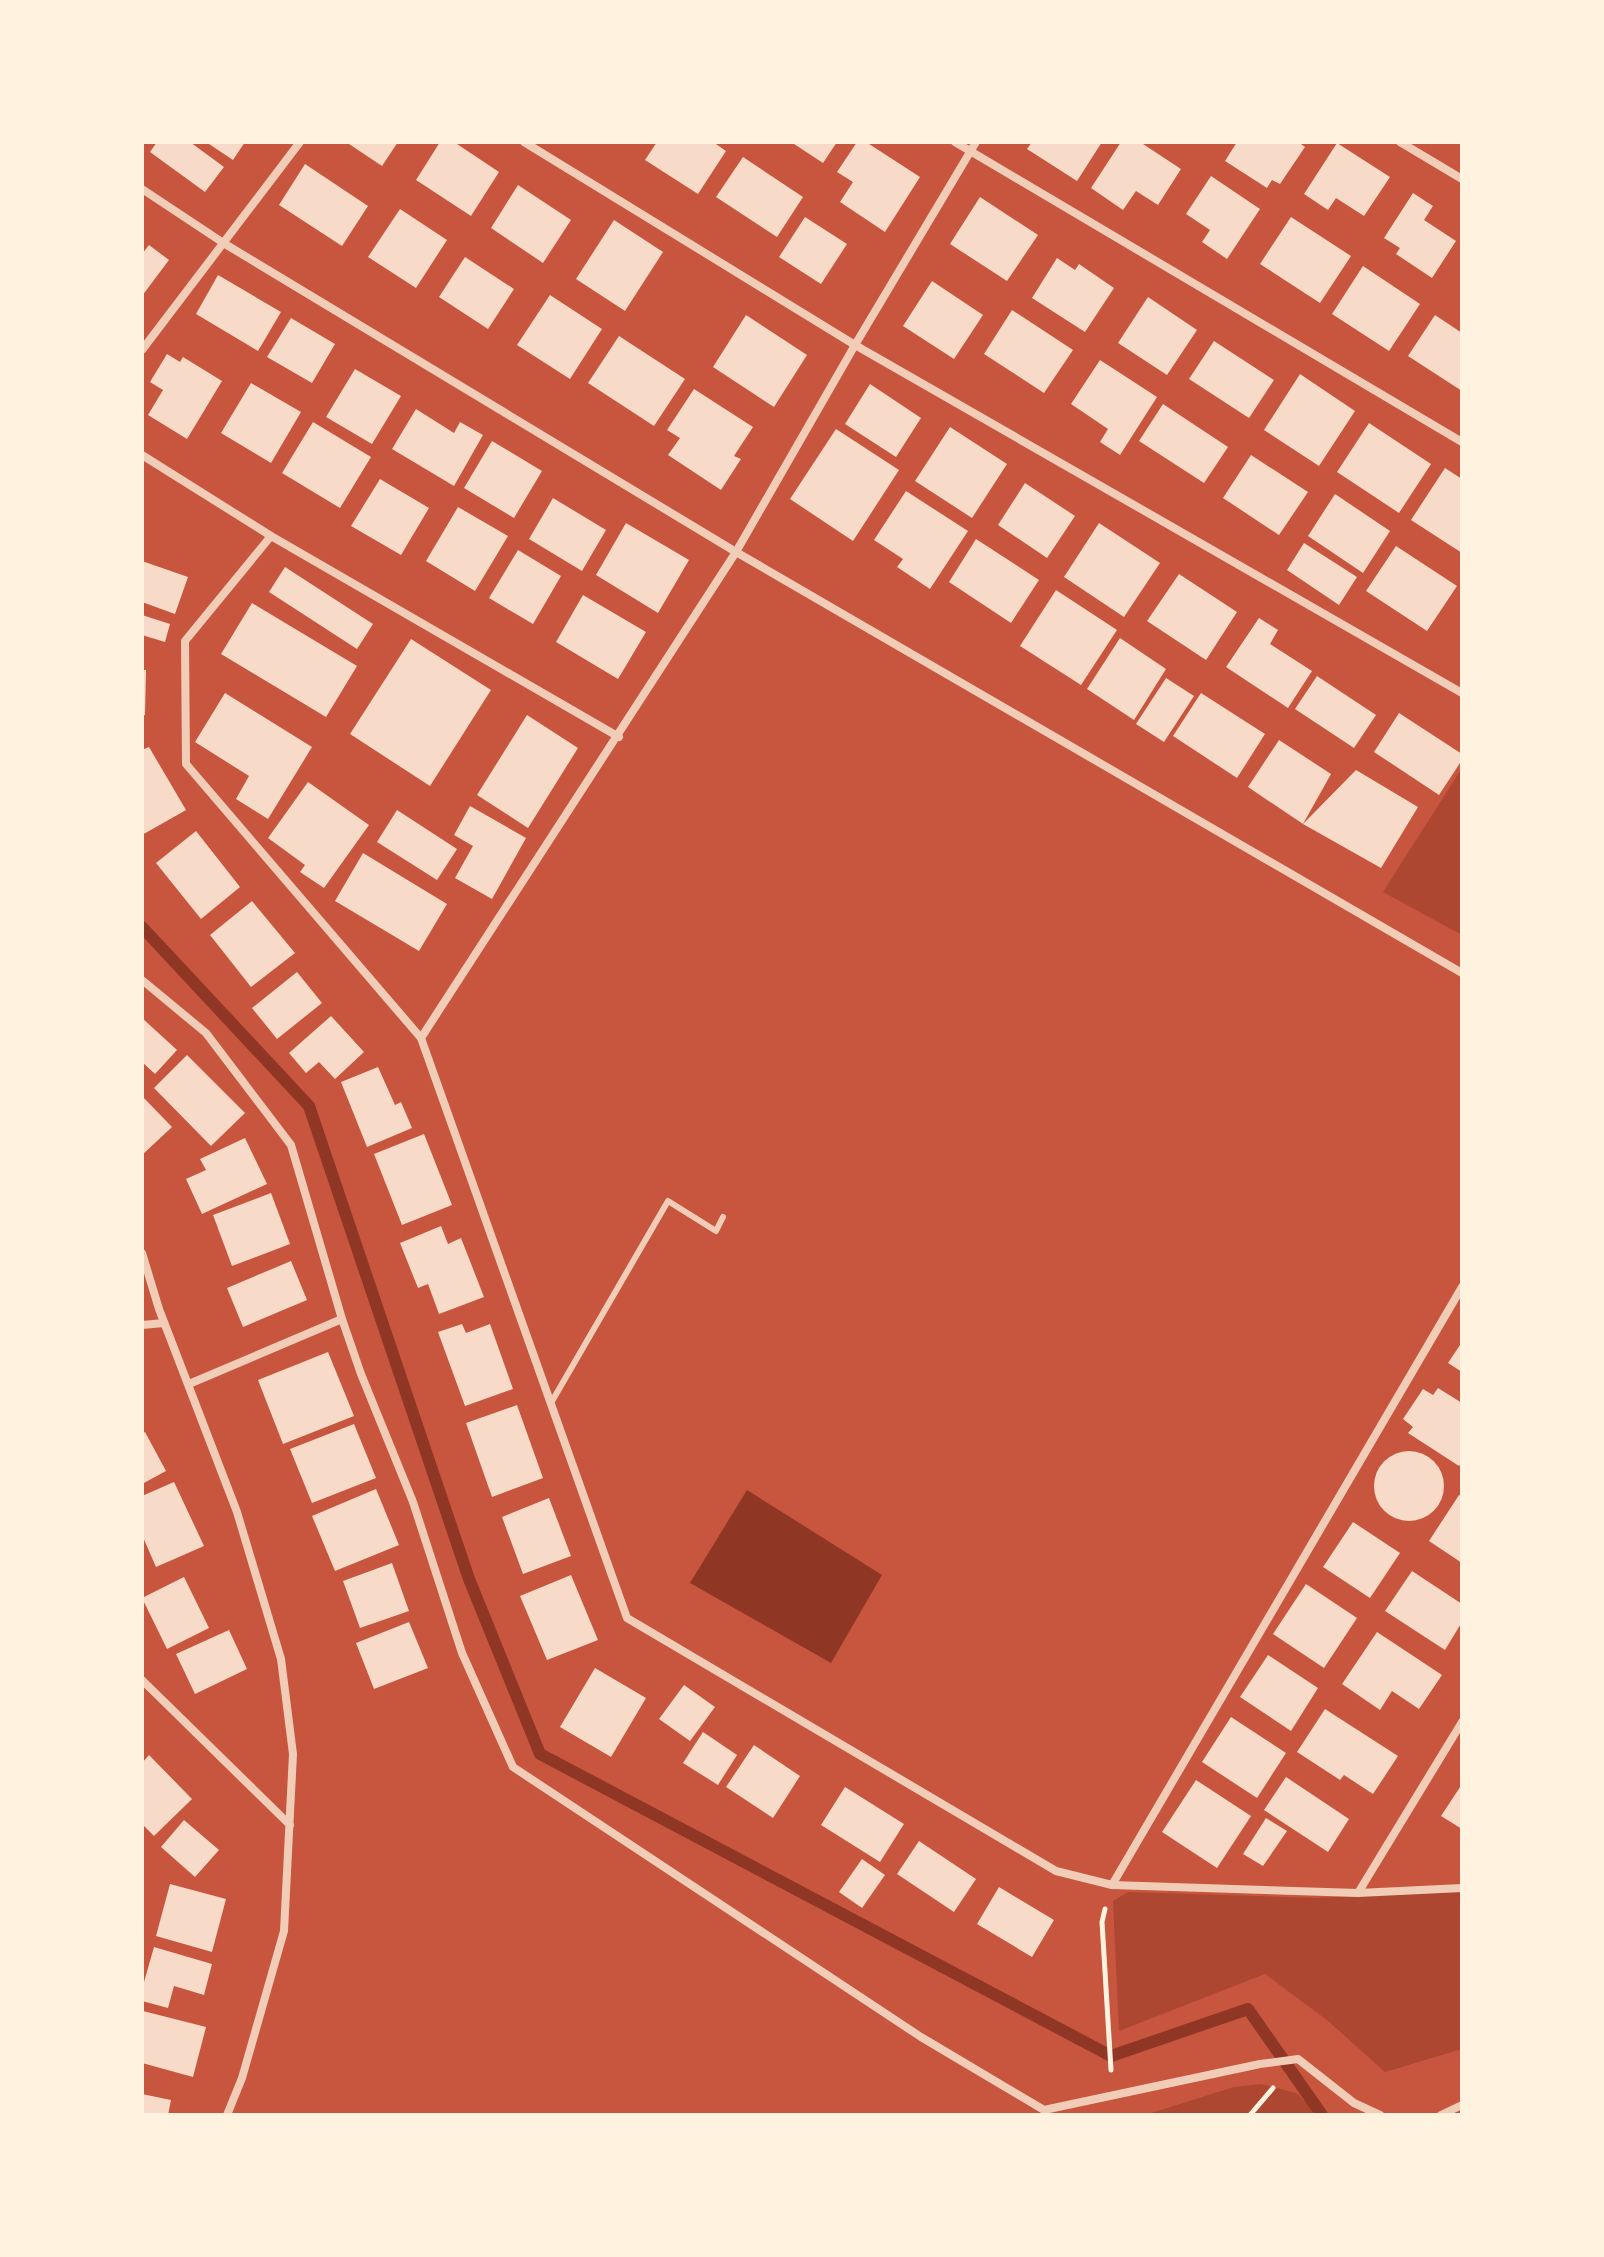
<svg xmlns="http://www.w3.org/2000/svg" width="1604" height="2257" viewBox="0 0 1604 2257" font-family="'IBM Plex Serif',serif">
<rect width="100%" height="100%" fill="#c8553d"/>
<g fill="#ae4732">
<path d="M1462,768V935L1383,892Z"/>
<path d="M1128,1892L1315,1898L1462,1892V2049L1385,2072L1327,2020L1265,1974L1119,2031L1113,1901Z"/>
<path d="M1262,2084L1296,2093L1320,2115H1145L1234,2087Z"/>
</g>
<path fill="#8f3625" d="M747,1490L882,1575L831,1663L690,1583Z"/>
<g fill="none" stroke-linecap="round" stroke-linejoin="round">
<path stroke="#8f3625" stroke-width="12" d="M142,927L309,1106L469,1579L540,1754L1111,2056L1248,2009L1322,2115"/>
</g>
<g fill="#f7dbc8">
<path d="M157,142L174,144L190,142L224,167L205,192L150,152Z"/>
<path d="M206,142H245L233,160Z"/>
<path d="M346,142H398L382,166Z"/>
<path d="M440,142H454L499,172L471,216L416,180Z"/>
<path d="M657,142H713L726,151L698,194L645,160Z"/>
<path d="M791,142H837L823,163Z"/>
<path d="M857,142H866L920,177L885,232L840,202L853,182L837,172Z"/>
<path d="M1032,142H1102L1077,181L1027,149Z"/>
<path d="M1121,142H1140L1181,169L1158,205L1136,191L1123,210L1091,188Z"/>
<path d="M1237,142H1298L1305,147L1280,184L1272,180L1267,188L1225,161Z"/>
<path d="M1337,143L1390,177L1364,216L1336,198L1328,210L1304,194Z"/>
<path d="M743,157L803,197L777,237L716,197Z"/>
<path d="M305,164L368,206L342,246L279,205Z"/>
<path d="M1211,176L1260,209L1227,259L1202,242L1210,230L1186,214Z"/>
<path d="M518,185L571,220L543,263L491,228Z"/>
<path d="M1413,193L1433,206L1424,220L1456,241L1432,278L1396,254L1400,248L1384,238Z"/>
<path d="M980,197L1038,235L1007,281L950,244Z"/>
<path d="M400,209L447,240L416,288L368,257Z"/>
<path d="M805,217L847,244L821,284L779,257Z"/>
<path d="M1291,217L1351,256L1320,303L1260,264Z"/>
<path d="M614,220L663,252L625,311L576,279Z"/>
<path d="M149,245L169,260L142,296V254Z"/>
<path d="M465,257L514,289L488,329L439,297Z"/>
<path d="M1057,258L1075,270L1079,264L1114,288L1085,332L1032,298Z"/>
<path d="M1363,266L1420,304L1389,351L1332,314Z"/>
<path d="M218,275L281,312L258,351L196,314Z"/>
<path d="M932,281L983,315L954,359L903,326Z"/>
<path d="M550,295L602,329L570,379L517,345Z"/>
<path d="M1148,297L1197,330L1167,375L1118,343Z"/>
<path d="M1012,310L1073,350L1044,393L984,354Z"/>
<path d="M746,315L807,355L774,407L713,367Z"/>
<path d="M1435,315L1462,333V391L1408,356Z"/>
<path d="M291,318L335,344L312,383L267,357Z"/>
<path d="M619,336L685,379L654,426L588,383Z"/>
<path d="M1214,341L1274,380L1249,418L1189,379Z"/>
<path d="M167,354L180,362L183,357L222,381L187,439L148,415L163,390L150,382Z"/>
<path d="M1100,360L1157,397L1120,455L1100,442L1108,429L1071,404Z"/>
<path d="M355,369L401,396L372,444L326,417Z"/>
<path d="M1300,374L1355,411L1319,466L1264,430Z"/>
<path d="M251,383L301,412L271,463L221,433Z"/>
<path d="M870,384L921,418L896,457L845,424Z"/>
<path d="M694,389L753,427L734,456L741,459L721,490L668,455L680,438L667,430Z"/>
<path d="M1163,404L1228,447L1204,483L1139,441Z"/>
<path d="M416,409L454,433L460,422L483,435L454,486L392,449Z"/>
<path d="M313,422L371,457L340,508L282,473Z"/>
<path d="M1369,423L1431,464L1399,513L1337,472Z"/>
<path d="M950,427L1007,464L972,518L915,481Z"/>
<path d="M836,429L899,470L853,541L790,499Z"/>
<path d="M492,441L542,471L514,518L464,488Z"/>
<path d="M1251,455L1308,492L1279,535L1223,498Z"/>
<path d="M1445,468L1462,479V553L1411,520Z"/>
<path d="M380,479L429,508L401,555L351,526Z"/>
<path d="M1025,483L1075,516L1047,558L998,525Z"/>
<path d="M906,491L968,531L930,589L897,567L903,559L874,540Z"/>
<path d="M1335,494L1390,531L1363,573L1308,536Z"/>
<path d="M553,498L606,530L582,571L529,539Z"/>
<path d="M458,507L508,536L475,591L426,561Z"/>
<path d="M626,523L689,560L658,613L596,575Z"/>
<path d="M1099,523L1160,563L1124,617L1064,577Z"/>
<path d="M976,539L1039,580L1011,623L949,582Z"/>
<path d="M1304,543L1357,577L1339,605L1287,570Z"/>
<path d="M1396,546L1457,586L1427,631L1366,591Z"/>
<path d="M518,550L561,576L533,624L489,598Z"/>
<path d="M142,561L188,577L175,614L142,602Z"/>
<path d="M285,567L373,624L357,649L269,592Z"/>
<path d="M1179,574L1237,612L1206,660L1147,621Z"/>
<path d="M1056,590L1117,630L1081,685L1020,646Z"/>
<path d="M583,595L646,632L618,679L556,642Z"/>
<path d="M252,603L357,666L326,717L221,654Z"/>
<path d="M142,615L170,624L165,642L142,635Z"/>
<path d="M1259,618L1278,630L1270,644L1312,671L1288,708L1226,667Z"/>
<path d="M1120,638L1166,669L1134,720L1087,689Z"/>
<path d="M411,639L491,690L430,786L350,734Z"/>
<path d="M142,670H146L145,715H142Z"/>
<path d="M1317,676L1376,715L1354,748L1295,709Z"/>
<path d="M1166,678L1194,696L1164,742L1136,724Z"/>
<path d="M225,693L312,747L268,819L236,799L249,776L195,742Z"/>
<path d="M1201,693L1265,734L1237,778L1173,736Z"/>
<path d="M1399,713L1462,754V760L1439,795L1374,752Z"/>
<path d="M527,715L578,748L528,828L477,795Z"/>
<path d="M1279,740L1331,774L1303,824L1248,787Z"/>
<path d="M149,747L186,810L142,835V750Z"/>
<path d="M1356,770L1418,807L1381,868L1303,824Z"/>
<path d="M308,782L369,825L324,888L300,872L305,865L268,838Z"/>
<path d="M470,806L526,838L492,899L455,878L473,846L454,835Z"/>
<path d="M397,810L457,849L437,880L377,842Z"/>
<path d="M196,831L240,887L201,919L156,863Z"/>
<path d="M363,853L447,904L419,951L335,901Z"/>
<path d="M252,901L295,953L251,987L210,935Z"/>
<path d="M297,972L322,1003L277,1039L252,1008Z"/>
<path d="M331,1016L364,1052L335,1079L319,1062L306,1073L289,1053Z"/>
<path d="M142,1018L177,1050L155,1074L142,1062Z"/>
<path d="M187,1055L245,1113L211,1146L154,1088Z"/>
<path d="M378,1067L395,1105L401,1102L412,1128L367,1147L341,1082Z"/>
<path d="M142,1096L172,1127L142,1155Z"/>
<path d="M424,1134L452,1205L402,1225L374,1154Z"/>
<path d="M245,1138L267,1184L202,1214L186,1179L206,1170L200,1159Z"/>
<path d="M271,1193L290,1244L232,1266L213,1215Z"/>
<path d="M441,1226L448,1244L461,1238L484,1297L439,1314L428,1284L418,1288L400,1243Z"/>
<path d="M291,1261L307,1300L243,1327L227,1288Z"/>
<path d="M462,1324L466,1333L490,1324L513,1389L465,1406L438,1332Z"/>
<path d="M1462,1342V1372L1448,1363Z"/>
<path d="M328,1352L354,1416L283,1444L258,1380Z"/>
<path d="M1438,1388L1462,1403V1462L1459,1466L1408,1433L1413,1427L1403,1419L1423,1389L1433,1395Z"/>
<path d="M517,1405L543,1478L492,1497L466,1423Z"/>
<path d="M354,1424L376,1478L312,1503L290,1449Z"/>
<path d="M145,1432L166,1471L142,1484V1434Z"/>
<circle cx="1409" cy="1486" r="35"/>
<path d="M174,1482L204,1546L156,1567L142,1535V1496Z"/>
<path d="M376,1489L399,1545L335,1571L312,1516Z"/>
<path d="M1459,1495L1462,1497V1563L1429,1541Z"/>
<path d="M549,1498L571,1556L523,1574L502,1517Z"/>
<path d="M1353,1522L1400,1553L1370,1598L1323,1567Z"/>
<path d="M392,1563L409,1611L360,1628L343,1581Z"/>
<path d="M1412,1571L1462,1604V1622L1445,1650L1385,1611Z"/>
<path d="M571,1575L598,1640L547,1660L520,1596Z"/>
<path d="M184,1577L209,1628L167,1649L142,1598Z"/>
<path d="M1306,1584L1357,1618L1324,1668L1273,1634Z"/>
<path d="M409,1622L428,1668L374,1689L356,1643Z"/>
<path d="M229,1630L247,1669L195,1694L176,1654Z"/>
<path d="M1377,1632L1442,1675L1419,1709L1392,1691L1380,1710L1342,1684Z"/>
<path d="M1268,1655L1318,1688L1291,1731L1240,1697Z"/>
<path d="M595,1668L646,1698L611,1757L560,1727Z"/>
<path d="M684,1685L715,1707L690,1741L659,1719Z"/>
<path d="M1325,1709L1398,1756L1373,1794L1344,1775L1340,1780L1297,1752Z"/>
<path d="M1231,1717L1286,1753L1257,1798L1202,1762Z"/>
<path d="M703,1732L737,1755L718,1785L683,1763Z"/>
<path d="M754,1745L800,1776L773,1818L726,1787Z"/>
<path d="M149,1755L192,1799L154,1836L142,1824V1763Z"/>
<path d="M1286,1777L1349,1819L1328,1852L1264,1810Z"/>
<path d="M1196,1780L1251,1816L1217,1868L1162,1832Z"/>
<path d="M1462,1784V1829L1441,1816Z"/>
<path d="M845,1787L904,1824L880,1862L821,1825Z"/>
<path d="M1266,1818L1287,1831L1263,1866L1243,1854Z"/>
<path d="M184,1820L219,1850L195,1877L161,1847Z"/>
<path d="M919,1841L976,1879L954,1912L897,1874Z"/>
<path d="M862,1859L885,1875L862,1908L839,1892Z"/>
<path d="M170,1884L226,1899L212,1952L156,1936Z"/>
<path d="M999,1887L1054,1920L1032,1957L977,1924Z"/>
<path d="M154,1947L212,1964L204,1995L174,1986L168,2008L142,2001V1989Z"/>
<path d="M143,2011L206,2027L193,2077L142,2063Z"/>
<path d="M142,2094L171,2100L168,2115H142Z"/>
</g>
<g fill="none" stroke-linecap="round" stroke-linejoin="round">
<g stroke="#fff3e0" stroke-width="5">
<path d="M1105,1909L1102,1922L1111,2070"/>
<path d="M1250,2115L1273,2088"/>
</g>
<path stroke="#f1ccb7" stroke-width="6" d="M551,1403L668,1201L716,1231L723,1217"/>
<g stroke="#f1ccb7" stroke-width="8">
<path d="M524,142L855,345L1462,693"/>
<path d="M955,142L1462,442"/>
<path d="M976,142L855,345L736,552L421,1038L627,1618L1056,1871L1112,1885L1358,1893L1462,1888"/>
<path d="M1400,142L1462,179"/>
<path d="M142,189L225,244L736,552L1462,973"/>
<path d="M142,350L300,142"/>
<path d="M142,455L271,536L619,737"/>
<path d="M271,536L185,641L186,764L421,1038"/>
<path d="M142,980L206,1033L291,1145L342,1319L361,1374L413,1502L462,1653L513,1767L921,2037L1044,2110L1260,2064L1298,2059L1354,2103L1380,2115"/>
<path d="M142,1253L159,1309L237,1512L281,1659L293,1754L284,1931L242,2078L227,2115"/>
<path d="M142,1325L164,1323"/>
<path d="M189,1384L342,1319"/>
<path d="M142,1680L290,1825"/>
<path d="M1112,1885L1462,1287"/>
<path d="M1358,1893L1462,1722"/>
<path d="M1441,2115L1462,2105"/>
</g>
</g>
<rect width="1604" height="2257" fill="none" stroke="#fff3e0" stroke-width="288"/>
</svg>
